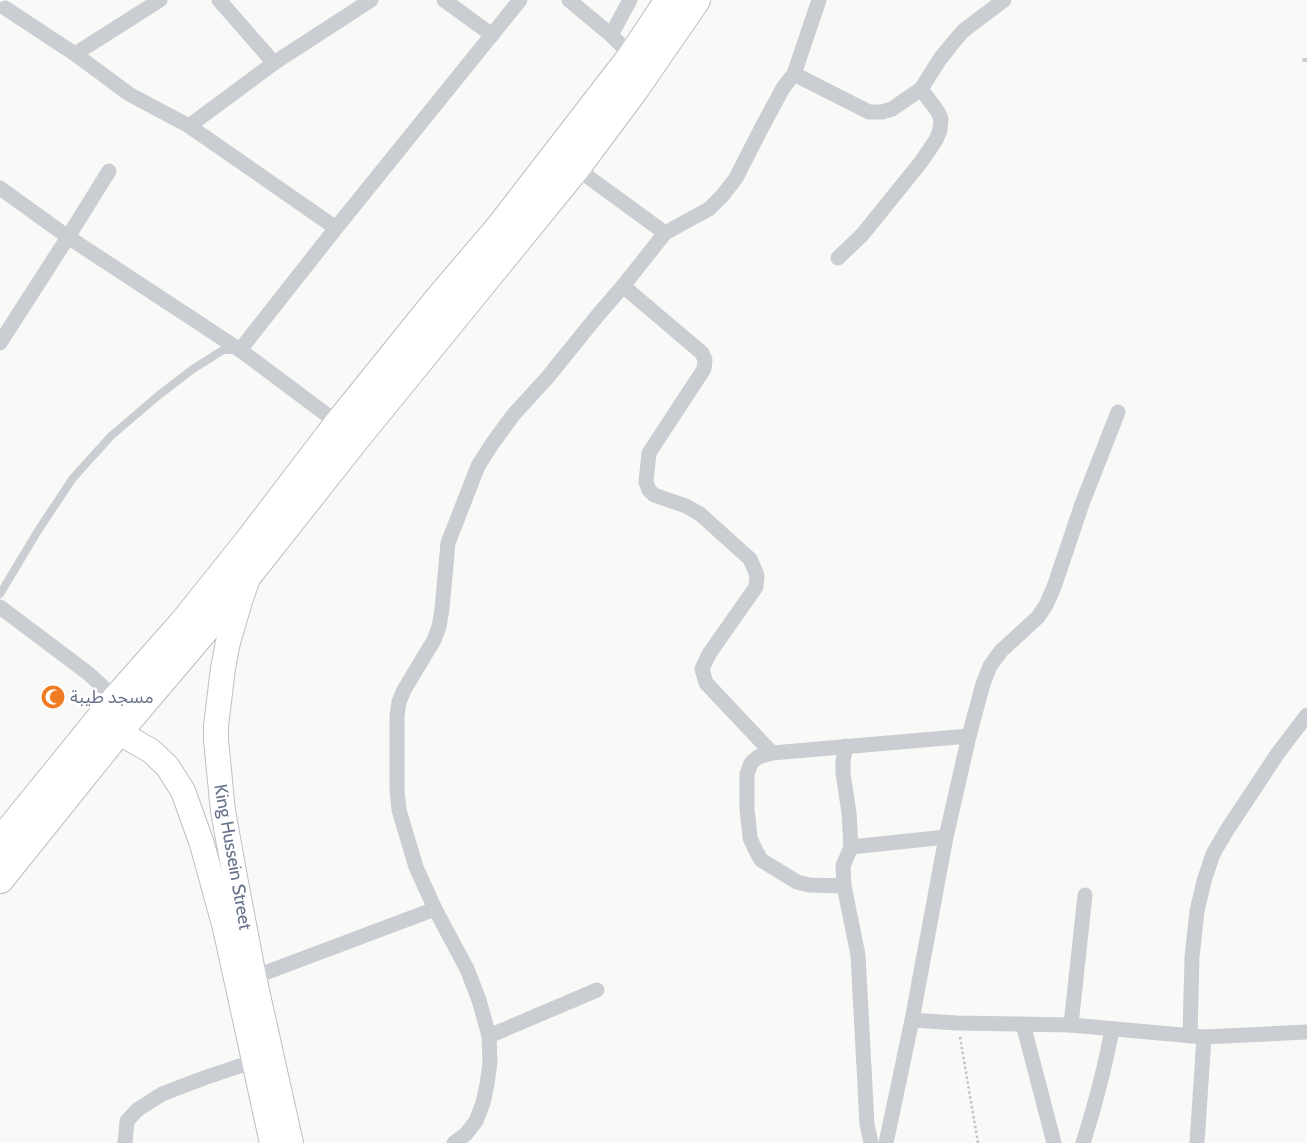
<svg xmlns="http://www.w3.org/2000/svg" width="1307" height="1143" viewBox="0 0 1307 1143" font-family="Cabin,'Noto Sans Arabic',sans-serif">
<rect width="100%" height="100%" fill="#f9faf7"/>
<g fill="none" stroke-linecap="round" stroke-linejoin="round">
<path stroke="#c6ced5" stroke-width="4" d="M1304,60H1307"/>
<defs>
<g id="primary">
<path d="M247,581L241,598L228,642L223,668L216,726V740L223,811L235,877L254,977L291,1143"/>
<path d="M104,721L118,732L151,751L167,766L183,791L202,844L225,928L272,1143"/>
</g>
<g id="highway">
<path d="M0,842L116,699L184,622L248,542L338,424L437,301L500,227L632,56L669,0"/>
<path d="M0,879L118,732L202,633L357,437L576,168L634,90L696,0"/>
</g>
</defs>
<use href="#primary" stroke="#bdbfc4" stroke-width="26"/>
<use href="#highway" stroke="#bcbec3" stroke-width="30"/>
<path stroke="#c1c3c6" stroke-width="2.5" stroke-dasharray="2.5 2.5" stroke-linecap="butt" d="M960,1037L978,1143"/>
<path stroke="#cacdd1" stroke-width="8" d="M0,594L39,529L73,478L111,436L159,395L193,369L223,350H236"/>
<g stroke="#cacdd1" stroke-width="15">
<path d="M219,0L274,63"/>
<path d="M444,0L492,35"/>
<path d="M569,0L611,35L632,56"/>
<path d="M5,8L75,54L129,94L189,126L336,228"/>
<path d="M611,35L630,0"/>
<path d="M75,54L160,0"/>
<path d="M794,74L869,112H882L892,109L921,89L940,59L952,44L963,31L1004,0"/>
<path d="M189,126L274,63L371,0"/>
<path d="M576,168L665,233"/>
<path d="M0,188L68,237L240,350L343,427"/>
<path d="M838,258L862,235L921,162L936,140L940,130L941,119L938,112L921,89"/>
<path d="M623,286L702,353L705,360L704,369L649,453L646,482L649,490L654,495L686,506L700,514L750,559L757,575L756,587L709,654L702,669L706,683L772,753"/>
<path d="M0,343L68,237L109,171"/>
<path d="M240,350L336,228L520,0"/>
<path d="M0,607L89,674L116,699"/>
<path d="M846,746L843,761V773L849,813L851,847L843,866L844,886L858,955L867,1124L871,1143"/>
<path d="M851,847L946,837"/>
<path d="M844,886L809,885L797,882L761,860L755,849L750,838L749,827L747,810V774L751,763L758,757L772,753L969,736"/>
<path d="M254,977L435,909"/>
<path d="M912,1020L957,1023L1071,1025L1204,1037L1307,1032"/>
<path d="M1023,1024L1054,1143"/>
<path d="M1071,1025L1085,895"/>
<path d="M489,1036L597,990"/>
<path d="M1190,1036L1192,957L1197,911L1204,881L1213,854L1227,830L1278,753L1307,715"/>
<path d="M125,1143L127,1121L137,1110L162,1094L204,1078L254,1061"/>
<path d="M454,1143L466,1134L476,1121L483,1103L487,1084L490,1063L489,1036L479,1000L467,969L435,909L416,867L399,810L397,790V716L399,702L404,690L434,640L439,627L442,609L448,543L478,466L492,444L514,414L547,378L598,315L623,286L665,233L709,209L723,195L736,178L761,129L783,88L794,74L819,0"/>
<path d="M886,1143L912,1020L946,837L969,736L983,684L990,666L1001,651L1038,617L1046,605L1054,587L1082,504L1118,412"/>
<path d="M1083,1143C1095,1105 1105,1068 1112,1029"/>
<path d="M1197,1143L1204,1037"/>
</g>
<use href="#primary" stroke="#fff" stroke-width="24"/>
<use href="#highway" stroke="#fff" stroke-width="28"/>
</g>
<defs>
<symbol id="mosque-disc" viewBox="-11 -11 22 22"><circle r="9.5" fill="#ef7b22" stroke="#fff"/><path d="M3.5-4.9A6 6 0 1 0 3.5 4.9A5 5 0 1 1 3.5-4.9Z" fill="#fff"/></symbol>
</defs>
<g fill-rule="evenodd">
<use href="#mosque-disc" x="39" y="683" width="28" height="28"/>
</g>
<g text-anchor="middle" dominant-baseline="central" stroke-width="5" stroke-linejoin="round" paint-order="stroke">
<g font-size="18" fill="#67738a" stroke="#fff" text-anchor="start">
<text x="70" y="697">مسجد طيبة</text>
</g>
<g font-size="18" fill="#67738a" stroke="#fff">
<text transform="translate(233 857) rotate(80)">King Hussein Street</text>
</g>
</g>
</svg>
